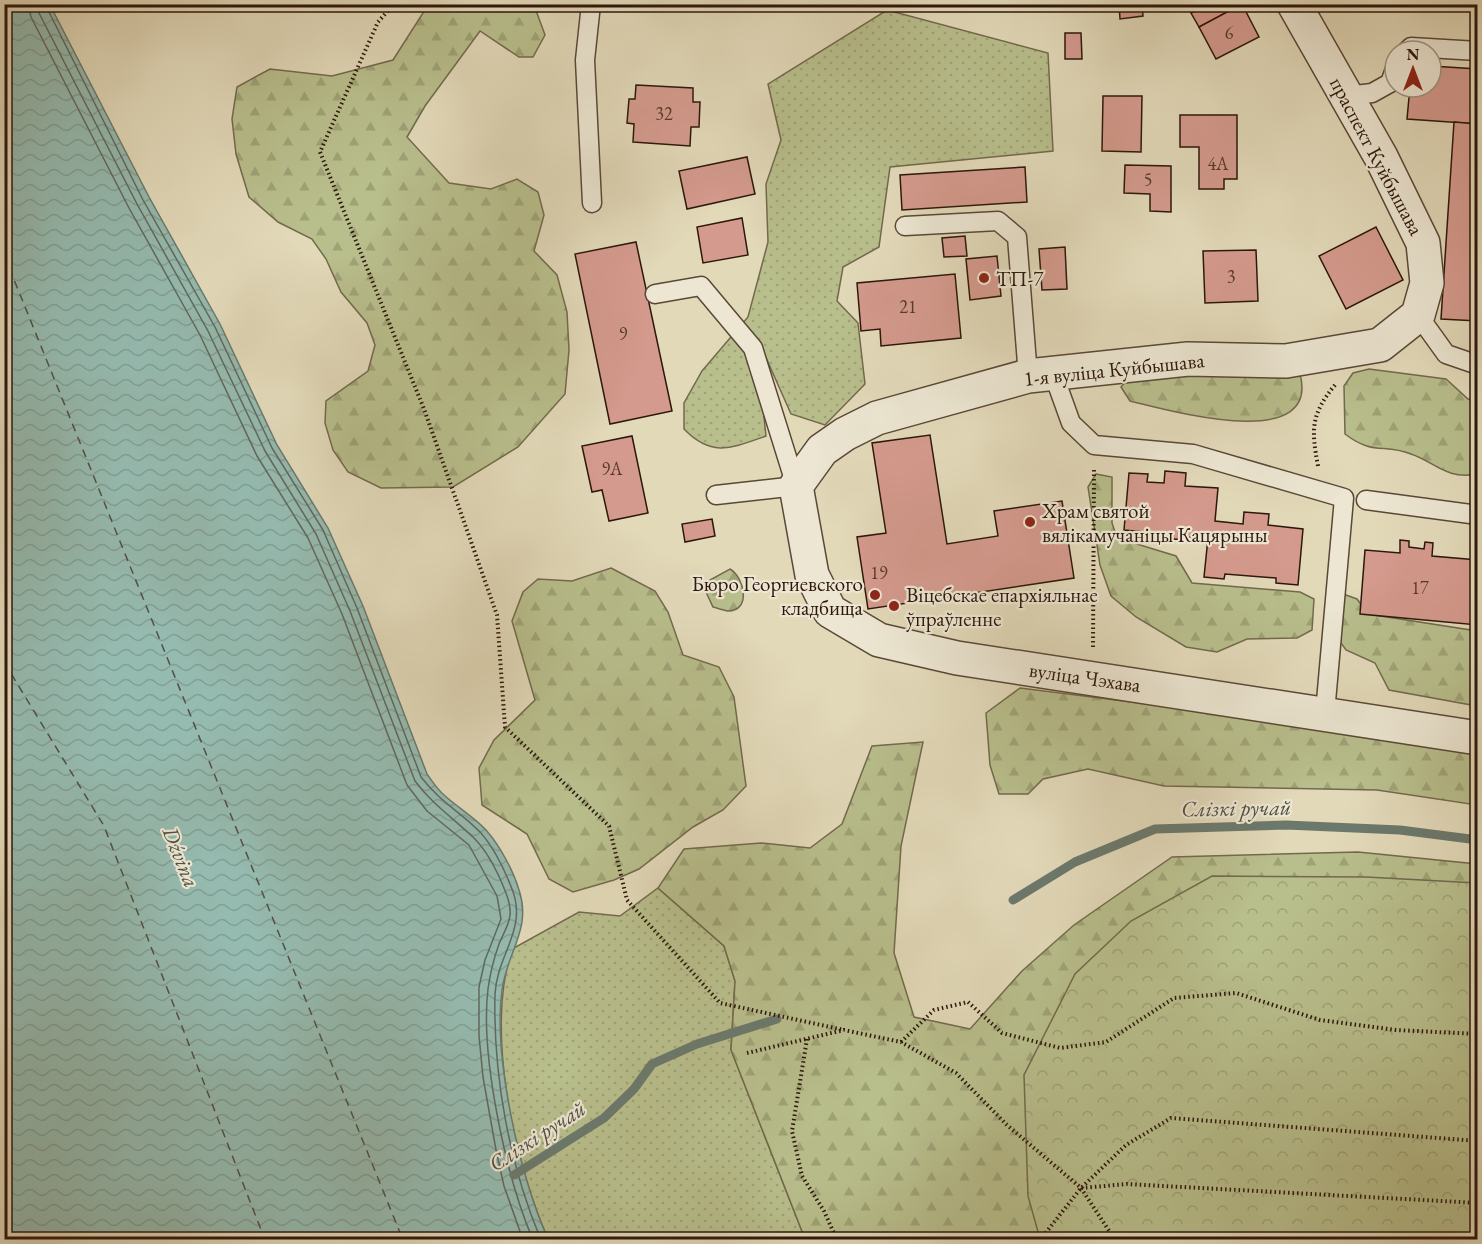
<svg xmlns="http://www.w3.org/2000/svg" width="1482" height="1244" viewBox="0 0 1482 1244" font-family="'EB Garamond',serif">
<defs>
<pattern id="grass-dots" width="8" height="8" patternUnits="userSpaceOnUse" patternTransform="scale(1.5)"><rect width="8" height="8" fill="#b8be8c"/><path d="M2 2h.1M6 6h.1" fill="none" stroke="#9ea377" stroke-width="1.8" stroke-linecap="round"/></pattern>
<pattern id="forest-firs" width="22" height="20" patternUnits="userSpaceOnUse" patternTransform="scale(1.5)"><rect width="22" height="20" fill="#b8be8c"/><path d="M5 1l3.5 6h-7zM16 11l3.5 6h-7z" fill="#9ea377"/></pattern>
<pattern id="park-crowns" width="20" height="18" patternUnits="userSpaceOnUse" patternTransform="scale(1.5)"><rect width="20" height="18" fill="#b8be8c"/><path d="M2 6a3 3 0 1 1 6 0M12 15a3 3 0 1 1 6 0" fill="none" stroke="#9ea377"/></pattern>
<pattern id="water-waves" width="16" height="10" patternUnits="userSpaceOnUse" patternTransform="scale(1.5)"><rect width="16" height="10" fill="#95baaf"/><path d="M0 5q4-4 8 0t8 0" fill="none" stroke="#819f95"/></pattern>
</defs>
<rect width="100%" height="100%" fill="#e2d9b9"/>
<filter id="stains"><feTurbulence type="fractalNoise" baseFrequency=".00333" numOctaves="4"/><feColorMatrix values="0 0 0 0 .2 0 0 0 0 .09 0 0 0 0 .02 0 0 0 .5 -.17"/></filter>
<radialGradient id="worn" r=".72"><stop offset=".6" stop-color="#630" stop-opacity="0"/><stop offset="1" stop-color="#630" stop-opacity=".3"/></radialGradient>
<g fill="url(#grass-dots)" stroke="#726a4c" stroke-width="1.5">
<path d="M887,10L1048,53L1053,151L890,167L879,247L843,267L837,301L858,323L865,384L825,425L791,414L767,360L759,370L766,436C732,448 712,458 684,429V403L702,371L748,317L768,242L766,184L781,140L768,84Z"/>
<path d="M658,888L724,946L735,981L731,1050L805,1239H548C514,1162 485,1031 512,949L579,912L620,916Z"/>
</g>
<g fill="url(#forest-firs)" stroke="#726a4c" stroke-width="1.5">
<path d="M420,5H534L545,35L533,57H519L480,31L425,106L407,137L449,183L491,189L517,179L538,192L544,215L534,251L557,275L567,312L569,350L565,394L518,447L453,487L381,488L348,472L333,450L325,423L326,401L368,371L375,345L367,323L341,292L326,259L312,239L278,222L249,197L236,154L232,119L237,87L270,69L332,76L393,60L423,13Z"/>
<path d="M1369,369L1446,379L1468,399L1477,402V474C1446,480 1435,462 1411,454C1383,443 1374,456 1345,434L1344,386L1353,373Z"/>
<path d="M1300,374C1321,454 1168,410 1130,401L1121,387L1132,375Z"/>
<path d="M1096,474L1112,477V523L1117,538L1176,556L1192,583L1300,592L1314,599L1312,630L1297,638L1247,639L1217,652L1186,647L1136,617L1111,596L1100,565L1088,487Z"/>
<path d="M611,568L655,591L668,612L683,655L719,667L734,697L746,786L723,810L693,827L639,869L614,880L573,892L549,879L527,834L482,805L479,768L494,740L535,700L512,621L523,592L538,579L572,581Z"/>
<path d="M730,569C744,577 752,611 728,611C723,610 717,608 713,607L706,592L710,580Z"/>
<path d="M1346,595L1357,599L1368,614L1477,631V706L1389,690L1375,663L1346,650L1336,636L1338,609Z"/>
<path d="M1020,688L1316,725L1477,755V805L1377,790L1164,786L1088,769L1043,779L1028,794H999L990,765L986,713Z"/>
<path d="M923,742L901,846L894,953L914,1017L970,1029L1022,971L1074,925L1172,857L1358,852L1477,864V1239H805L731,1050L735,981L724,946L658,888L684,849L761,843L810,848L842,824L872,746Z"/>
</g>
<path fill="url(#park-crowns)" stroke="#726a4c" stroke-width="1.5" d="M1212,876L1366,877L1477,883V1239H1040L1028,1196L1024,1075L1075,974L1131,921Z"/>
<path fill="url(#water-waves)" stroke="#6b796d" stroke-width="1.5" d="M50,5L149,197L220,324L277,445L328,528L363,606L427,774C432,781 437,789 444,795C457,807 474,817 486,830C500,846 513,870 519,890C532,929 507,952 502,990C493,1058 520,1176 548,1239H5L4,5Z"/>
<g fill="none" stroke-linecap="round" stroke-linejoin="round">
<g stroke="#61685d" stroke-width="1.5">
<path d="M28,4L31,17L129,208L200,335L257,456L308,538L342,614L407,785L427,811L469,845L497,896L501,919L485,960L479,987V1036L483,1077L496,1150L504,1186L523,1240"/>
<path d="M37,4L39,13L137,204L208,331L265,451L316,534L350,611L415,781C432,804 453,818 474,838C487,851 499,875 506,893C515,917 508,923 499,944C494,958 490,974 488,989C480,1056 506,1177 533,1240"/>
<path d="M45,4L143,200L215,327L272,448L323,530L357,608L421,777C441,803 461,812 481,833C494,848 505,871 512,889C528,929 497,954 495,994C493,1075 509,1164 541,1240"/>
</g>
<g stroke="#6b796d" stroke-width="9">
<path d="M1013,900L1075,862L1155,829L1286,825L1400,830L1478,840"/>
<path d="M514,1175L604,1118L634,1089L652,1064L697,1044L777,1019"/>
</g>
<g stroke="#515044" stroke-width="1.5" stroke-dasharray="8 6" stroke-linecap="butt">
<path d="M4,255L403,1240"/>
<path d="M4,662L104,826L265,1240"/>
</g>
</g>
<g fill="#d49a8d" stroke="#2d170b" stroke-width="1.5">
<path d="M1119,4H1142L1143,16L1120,19Z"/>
<path d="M1207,4H1232L1235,8L1199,27L1191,13Z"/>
<path d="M1242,4L1259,37L1216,59L1199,27Z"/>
<path d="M1065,33H1081L1082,59H1065Z"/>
<path d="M1431,66L1478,69V124L1407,119L1410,87H1431Z"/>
<path d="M636,85L693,88V102H700L699,127H691L690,146L633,142L634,124L627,123L629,99H635Z"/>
<path d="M1103,96H1142L1141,152L1102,151Z"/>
<path d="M1180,115H1237V179H1224V189H1199V147H1180Z"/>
<path d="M1454,122L1478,124V321L1441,319Z"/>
<path d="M747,157L755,194L687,209L679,171Z"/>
<path d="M1125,165L1171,166V212L1150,211V194L1124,193Z"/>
<path d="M1025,167L1027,202L902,210L900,175Z"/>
<path d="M742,218L748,255L703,263L697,227Z"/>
<path d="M1376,227L1403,280L1346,309L1319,256Z"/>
<path d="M965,236L967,256L944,257L942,238Z"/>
<path d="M636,242L672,411L610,424L575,254Z"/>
<path d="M1065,247L1067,289L1042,290L1039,249Z"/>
<path d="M1256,250L1258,301L1205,303L1203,251Z"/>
<path d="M997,256L1001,296L970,300L966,259Z"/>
<path d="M955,274L961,338L881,346L880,329L861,331L857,283Z"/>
<path d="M930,435L947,544L998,536L994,511L1062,501L1074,578L868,609L857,537L886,533L872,443Z"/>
<path d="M632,436L648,513L609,521L602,490L592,492L582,446Z"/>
<path d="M1165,471L1186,473L1185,486L1218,488L1215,521L1243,524L1244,512L1269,514L1268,525L1303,529L1298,585L1276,583V578L1225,574L1224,579L1204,577L1208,538L1189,537L1188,540L1144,537V532L1124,530L1129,473L1148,474L1147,482L1164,483Z"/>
<path d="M712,519L715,536L685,542L682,524Z"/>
<path d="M1400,540L1409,541V547L1424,549L1425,542L1433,543L1432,556L1478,560V625L1360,614L1365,550L1400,553Z"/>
</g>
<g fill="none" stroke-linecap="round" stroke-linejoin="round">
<defs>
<g id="service">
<path d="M591,4L585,60L592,203"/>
<path d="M1407,51L1411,47L1478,51"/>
<path d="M1347,96L1372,93L1390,83L1395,69"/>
<path d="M905,226L998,221L1017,237L1028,376"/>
<path d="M655,294L701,286L753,348L796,486L716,495"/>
<path d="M1418,315L1446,354L1478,365"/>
<path d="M1053,373L1071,423L1094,445L1193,454L1344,498L1325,713"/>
<path d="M1366,500L1478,515"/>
</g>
<path id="minor" d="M1294,4L1381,157L1423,243L1427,283L1418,315L1380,345L1286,361L1188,359L1028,376L877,418L845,434L822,450L796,486L812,575L830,611L879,640L957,658L1478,738"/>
</defs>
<use href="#service" stroke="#5a4836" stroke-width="21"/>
<use href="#minor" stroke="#5a4836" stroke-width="36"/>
<g stroke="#2d170b" stroke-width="4" stroke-dasharray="1.5 3" stroke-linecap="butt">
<path d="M394,4L378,22L320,152L424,409L497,615L505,727L609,826L627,900L720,1003L844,1030"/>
<path d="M1318,466C1311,429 1311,414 1335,385"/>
<path d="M1093,647L1094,469"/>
<path d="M807,1039L792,1131L802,1176L824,1211L837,1240"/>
<path d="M901,1042L934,1010L968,1002L1002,1033L1060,1048L1106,1042L1174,998L1236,993L1320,1020L1396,1030L1478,1034"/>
<path d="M747,1053L844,1030L901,1042L956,1073L1007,1125L1081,1188L1127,1184L1478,1203"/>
<path d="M1081,1188L1115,1240"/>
<path d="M1040,1240L1081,1188L1126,1145L1171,1118L1478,1141"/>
</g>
<use href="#service" stroke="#ece6d2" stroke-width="18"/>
<use href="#minor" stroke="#ece6d2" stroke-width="33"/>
</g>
<g fill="#8f2418" stroke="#ece6d2" stroke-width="2">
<circle cx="984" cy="278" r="6"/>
<circle cx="1030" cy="522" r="6"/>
<circle cx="875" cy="595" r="6"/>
<circle cx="894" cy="606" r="6"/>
</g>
<g text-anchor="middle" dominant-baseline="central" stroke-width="4.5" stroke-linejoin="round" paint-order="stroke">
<g font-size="18" fill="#57382c">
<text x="1229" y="32">6</text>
<text x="664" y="113">32</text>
<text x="1218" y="163">4А</text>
<text x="1148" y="179">5</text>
<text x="1231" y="276">3</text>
<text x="908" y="306">21</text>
<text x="623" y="333">9</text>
<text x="612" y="468">9А</text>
<text x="879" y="572">19</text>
<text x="1420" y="587">17</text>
</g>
<g font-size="21" fill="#2d170b" stroke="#ece6d2">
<text transform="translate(1377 156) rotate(62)">праспект Куйбышава</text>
<text transform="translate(1114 369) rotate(-6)">1-я вуліца Куйбышава</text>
<text transform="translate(1085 677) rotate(8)">вуліца Чэхава</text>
</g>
<g font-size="21" fill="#2d170b" stroke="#ece6d2" text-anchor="start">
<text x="996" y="278">ТП-7</text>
<text x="1042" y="510">Храм святой<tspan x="1042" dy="24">вялікамучаніцы Кацярыны</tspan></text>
<text x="863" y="583" text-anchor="end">Бюро Георгиевского<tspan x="863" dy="24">кладбища</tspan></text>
<text x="906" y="594">Віцебскае епархіяльнае<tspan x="906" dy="24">ўпраўленне</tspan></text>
</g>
<g font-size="22" font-style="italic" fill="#515044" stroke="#ece6d2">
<text transform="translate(1236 808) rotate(-1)">Слізкі ручай</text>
<text transform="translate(181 857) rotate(68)">Dźvina</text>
<text transform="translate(537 1136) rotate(-33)">Слізкі ручай</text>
</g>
</g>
<rect width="1482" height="1244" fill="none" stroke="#e2d9b9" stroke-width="24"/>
<rect x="6" y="6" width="1470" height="1232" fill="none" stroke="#2d170b" stroke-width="3"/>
<rect x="12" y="12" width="1458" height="1220" fill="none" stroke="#2d170b" stroke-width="1.5"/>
<g transform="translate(1413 69)"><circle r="28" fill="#ece6d2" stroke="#a09382" stroke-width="1.5"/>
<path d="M0-4.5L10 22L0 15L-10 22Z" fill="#8f2418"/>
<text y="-9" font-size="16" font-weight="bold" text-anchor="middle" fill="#2d170b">N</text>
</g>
<rect width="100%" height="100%" filter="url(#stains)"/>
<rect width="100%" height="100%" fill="url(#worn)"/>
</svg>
